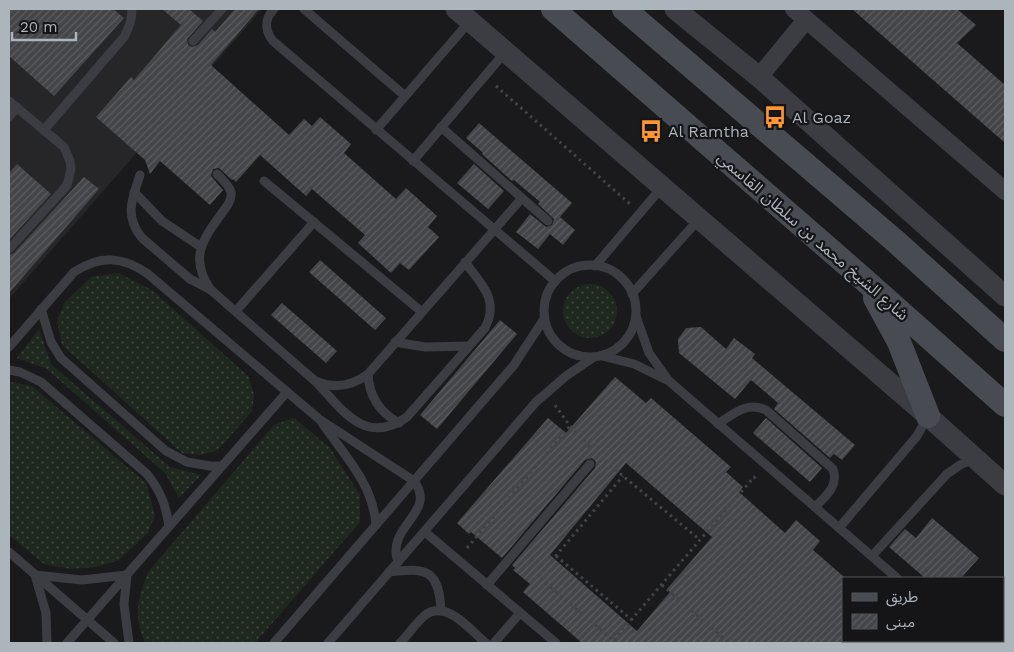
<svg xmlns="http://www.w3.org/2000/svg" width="1014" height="652" viewBox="0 0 1014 652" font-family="'Work Sans','Noto Sans Arabic',sans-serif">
<defs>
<pattern id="grass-dots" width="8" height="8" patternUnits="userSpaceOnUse" patternTransform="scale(1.25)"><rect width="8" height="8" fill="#1f281f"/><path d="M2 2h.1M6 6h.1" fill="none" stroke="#3d453e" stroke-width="1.8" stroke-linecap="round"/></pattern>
<pattern id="building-hatch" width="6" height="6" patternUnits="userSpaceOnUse" patternTransform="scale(1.25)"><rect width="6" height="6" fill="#444549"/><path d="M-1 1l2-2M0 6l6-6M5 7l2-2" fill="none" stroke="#5c5d61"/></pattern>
</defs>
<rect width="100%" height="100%" fill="#1a1a1c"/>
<path fill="#262629" d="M9,9H262L9,299Z"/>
<g fill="url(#grass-dots)">
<path d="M118,273L152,290L249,377L254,395L252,411L218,450L201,455L182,453L62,345L57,321L64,303L91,277Z"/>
<circle cx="590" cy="311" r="27"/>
<path d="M39,329L51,364L170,467L201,475L179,498L165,473L47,369L17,358Z"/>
<path d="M11,382L32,386L146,483L155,515L148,533L119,560L96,567L71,569L44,564L9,535V383Z"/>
<path d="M294,418L330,448L360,495V522L255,643H145C133,614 137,601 148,572L274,425Z"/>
</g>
<g fill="url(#building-hatch)" fill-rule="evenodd">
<path d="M9,9H113L124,18L54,96L9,56Z"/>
<path d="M162,9H189L203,21L187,39L188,45L192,47L198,45L212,29L215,32L235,9H259L211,65L289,135L304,119L312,126L320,117L351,144L344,153L396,199L406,188L437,216L428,227L439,237L409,270L400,263L391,273L358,243L365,235L312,189L306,196L260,155L236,182L233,179L232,180L219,168L213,169L211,176L223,190L210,205L160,161L150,174L145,160L96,117L131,77L134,80L181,25Z"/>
<path d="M852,9H957L976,25L957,43L1005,85V143Z"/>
<path d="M479,123L572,203L560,217L575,230L563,245L550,234L538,249L516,232L530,214L546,227L552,225L554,219L538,204L540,202L514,180L512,181L482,154L483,153L466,138Z"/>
<path d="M17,164L51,194L9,240V173Z"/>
<path d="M474,164L504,191L488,209L457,183Z"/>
<path d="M84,177L99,189L9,293V255L14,253Z"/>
<path d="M320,260L386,318L375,330L309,272Z"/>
<path d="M282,303L337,351L326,363L271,315Z"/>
<path d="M500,320L517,334L437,429L420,415Z"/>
<path d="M701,327L726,349L734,338L755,354L752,358L855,445L842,460L834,454L830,458L774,409L778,403L751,380L735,399L679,353L678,339L686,328Z"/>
<path d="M615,377L646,403L651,398L731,467L726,472L743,487L739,492L785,533L796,520L820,541L813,550L843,576V643H582L523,592L530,584L513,570L515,568L512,565L595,468L596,462L592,458L585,460L502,558L471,532L469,534L457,523L548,418L566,433ZM626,463L712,537L667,589L670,592L637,631L550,555Z"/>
<path d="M766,418L822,468L810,482L753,433Z"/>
<path d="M932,518L979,558L961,578H925L889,547L905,529L916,538Z"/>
</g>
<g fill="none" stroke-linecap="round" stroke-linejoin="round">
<g stroke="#404449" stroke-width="3" stroke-dasharray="2.5 4" stroke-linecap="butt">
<path d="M496,86L630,204"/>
<path d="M555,405L570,426L591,448"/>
<path d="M605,461L700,540"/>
<path d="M467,548L570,426"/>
<path d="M556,556L632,620"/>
<path d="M960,575L964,578"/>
<path d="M662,585L729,643"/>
<path d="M614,640L754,477L757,480"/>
<path d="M912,641L915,643"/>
<path d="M617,643L538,577L623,476"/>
<path d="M901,643L903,641"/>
</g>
<g stroke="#3b3d42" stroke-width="9">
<path d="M274,9C264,19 265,31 273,41L555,281"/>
<path d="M304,9L405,96"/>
<path d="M193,41L222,9"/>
<path d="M9,101L64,147L70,161L71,169L67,185L62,191L9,249"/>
<path d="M9,117L17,107"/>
<path d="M441,127L548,221"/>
<path d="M44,130L124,37C129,27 132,20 132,9"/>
<path d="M376,130L470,21"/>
<path d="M413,161L506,51"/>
<path d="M217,174C222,179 229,185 231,192C232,201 226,207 222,213C202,240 189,259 211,290L315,381C334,389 351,387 368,374L522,198"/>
<path d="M140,175C132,199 124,216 142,238L190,279L211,290"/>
<path d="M264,181L422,312"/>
<path d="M134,192L162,221L201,247"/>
<circle cx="590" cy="311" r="46"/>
<path d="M595,266L662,187"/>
<path d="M632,294L699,219"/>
<path d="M41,309L51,342L61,358L166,451L187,462L210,466H222"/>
<path d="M236,311L314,222"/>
<path d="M636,316L649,353L669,381L897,578"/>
<path d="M395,342L425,347L469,346"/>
<path d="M9,347L74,272C101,255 122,256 148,274L319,419L414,481C438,513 385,526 398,562"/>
<path d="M602,356L634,364L667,380"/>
<path d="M9,370L20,372L41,382L147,474C160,490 166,505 169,526"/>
<path d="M368,374C369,396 379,412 399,423"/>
<path d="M317,383C343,411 366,446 407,417L485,328C500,300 481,284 465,262"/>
<path d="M322,423C345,456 373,484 376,525"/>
<path d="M718,424C733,414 747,401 766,410L833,469C839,486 826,496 815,507"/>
<path d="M839,528L917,436L928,416"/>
<path d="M425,532L556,643"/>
<path d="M9,552L114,643"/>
<path d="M872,556L947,474L960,465L973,459"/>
<path d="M389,572C427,567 439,570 441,611"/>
<path d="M487,585L590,464"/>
<path d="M949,641V643"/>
<path d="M47,643L46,613L35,575L82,580L127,575L124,604L129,643"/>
<path d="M67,643L287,392"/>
<path d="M274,643L514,365L544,319"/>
<path d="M328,643L536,402L566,376L594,357"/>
<path d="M400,643C408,635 415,624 424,616C446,598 470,630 486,643"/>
<path d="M494,643L520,613"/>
</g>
<g stroke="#3b3d42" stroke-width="18">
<path d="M794,9L1005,191"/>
<path d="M759,77L806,20"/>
</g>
<g stroke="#3b3d42" stroke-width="21">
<path d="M456,9L928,416L1005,485"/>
<path d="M675,9L759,77L1005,296"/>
</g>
<g stroke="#484c52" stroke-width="24">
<path d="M553,9L860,276L1005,405"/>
<path d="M624,9L894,240L1005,340"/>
<path d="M875,298L899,342L928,416"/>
</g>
</g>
<defs>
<symbol id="bus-bare" viewBox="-9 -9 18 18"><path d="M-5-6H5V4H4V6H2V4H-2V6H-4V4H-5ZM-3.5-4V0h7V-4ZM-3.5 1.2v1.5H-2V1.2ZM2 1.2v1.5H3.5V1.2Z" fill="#fb9633" stroke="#151517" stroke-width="2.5" paint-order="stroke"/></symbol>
</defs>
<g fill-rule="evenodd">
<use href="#bus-bare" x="759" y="101" width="32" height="32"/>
<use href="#bus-bare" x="635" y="115" width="32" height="32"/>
</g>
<g text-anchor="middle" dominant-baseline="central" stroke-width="4.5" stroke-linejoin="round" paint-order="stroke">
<g font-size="16" fill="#acb4bc" stroke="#151517" text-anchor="start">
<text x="792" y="117">Al Goaz</text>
<text x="668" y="131">Al Ramtha</text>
</g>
<g font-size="16" fill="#acb4bc" stroke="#151517">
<text transform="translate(813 236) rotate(41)">شارع الشيخ محمد بن سلطان القاسمي</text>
</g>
</g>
<rect width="1014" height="652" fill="none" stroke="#acb4bc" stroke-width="20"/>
<rect x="842" y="577" width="162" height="65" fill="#151517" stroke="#515559"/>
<rect x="852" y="593" width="25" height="8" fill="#484c52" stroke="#515559"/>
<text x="886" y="602" font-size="15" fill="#acb4bc">طريق</text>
<rect x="852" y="614" width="25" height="15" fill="url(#building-hatch)" stroke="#515559"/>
<text x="886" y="627" font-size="15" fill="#acb4bc">مبنى</text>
<path d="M12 32v8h64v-8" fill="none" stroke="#acb4bc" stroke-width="2.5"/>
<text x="20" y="32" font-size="15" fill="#acb4bc" stroke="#151517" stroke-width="4" paint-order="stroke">20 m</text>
</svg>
